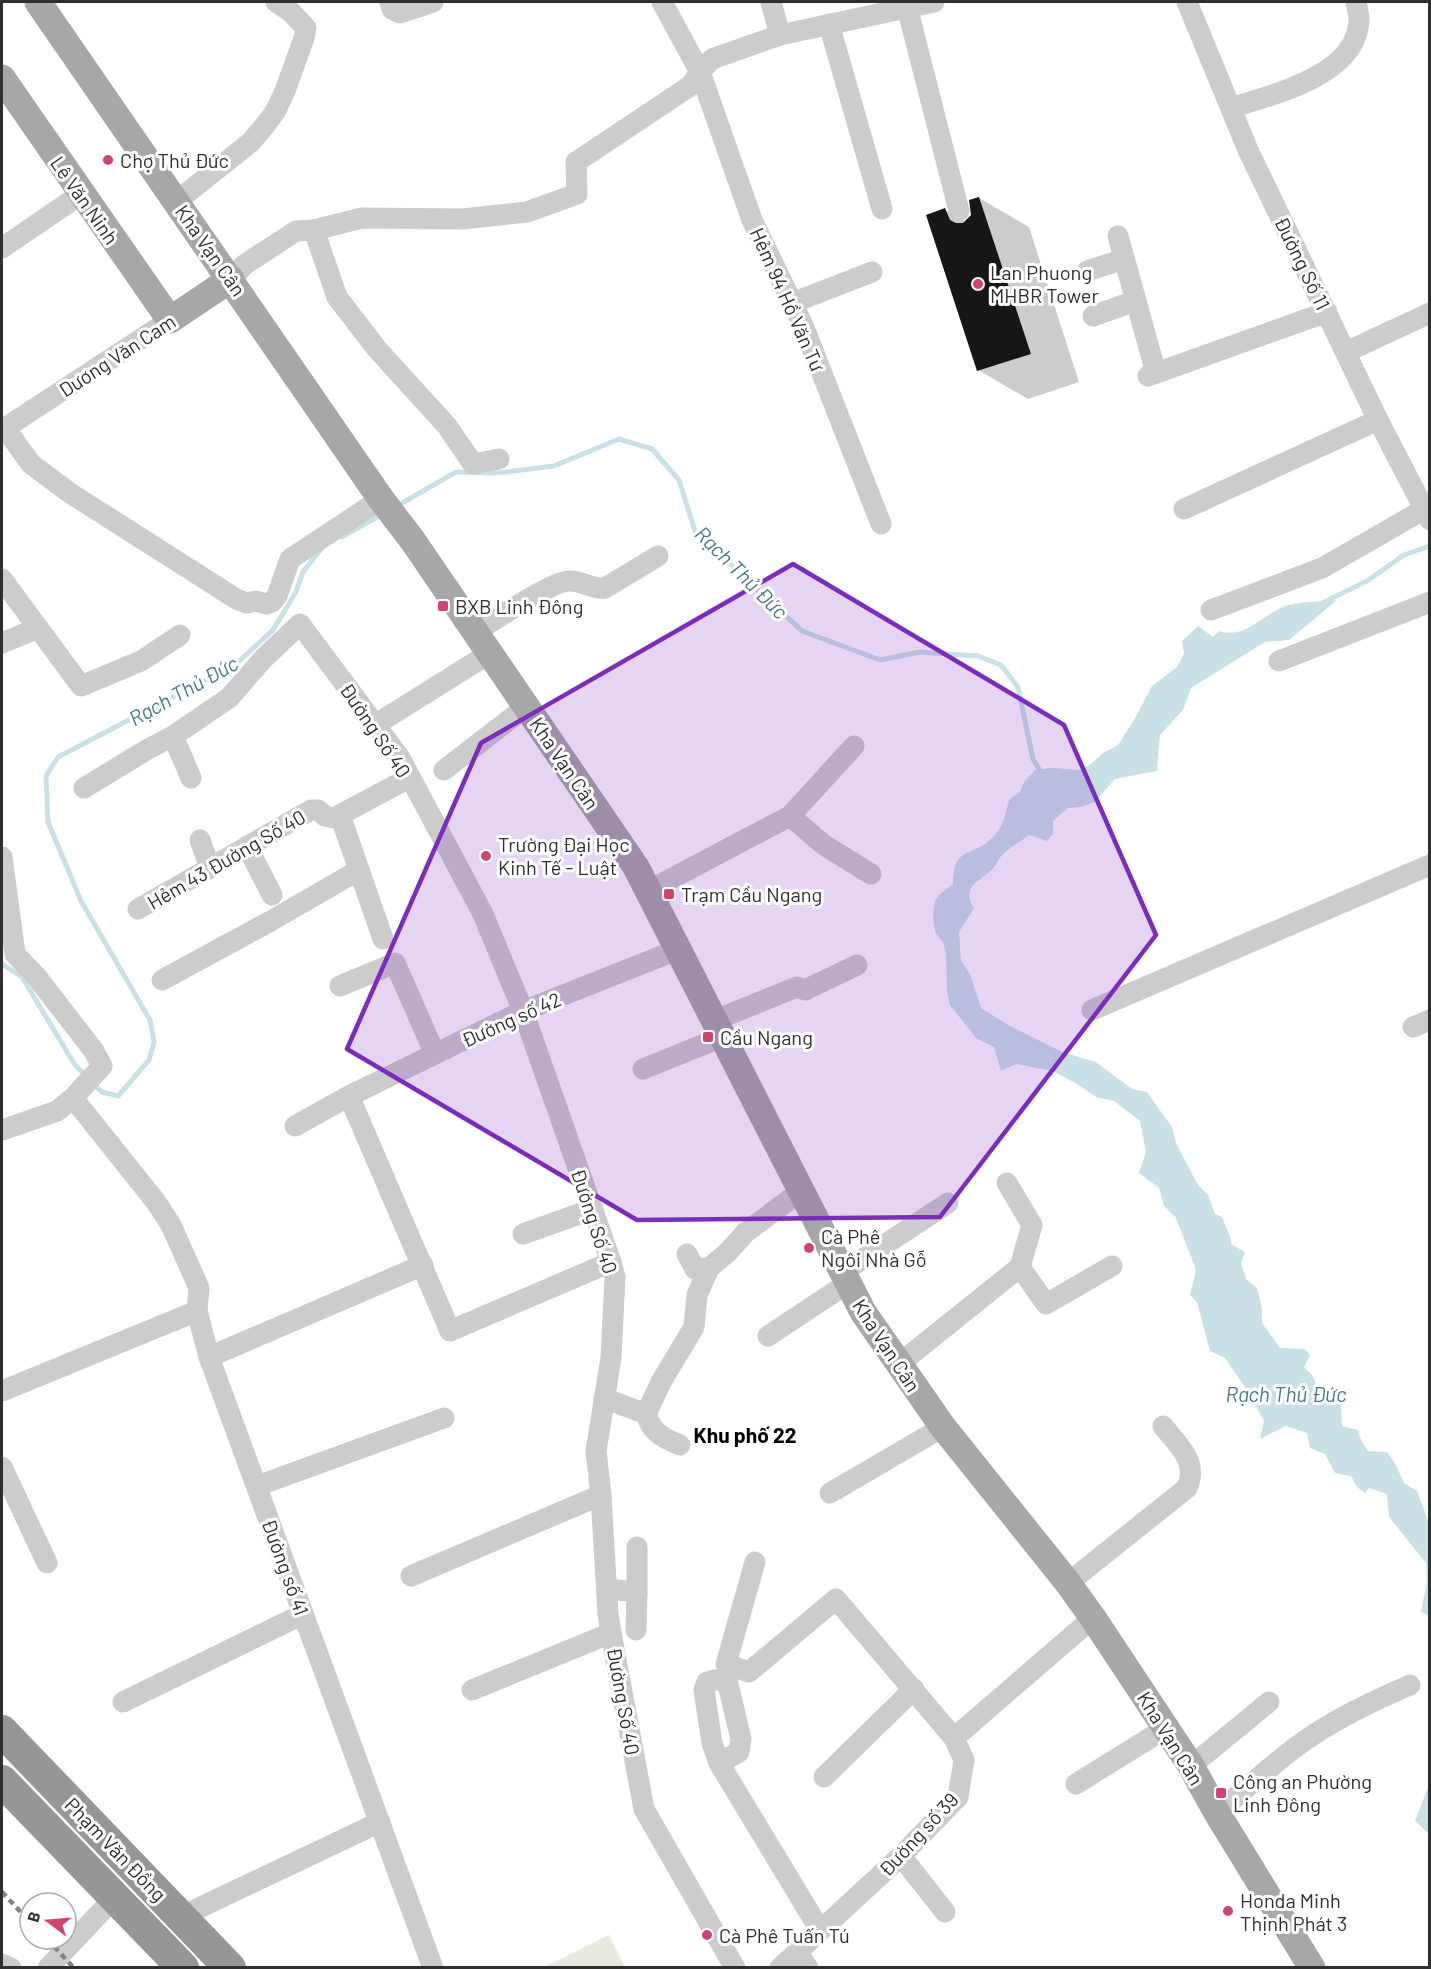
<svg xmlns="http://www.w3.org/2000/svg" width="1431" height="1969" viewBox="0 0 1431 1969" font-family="Barlow,sans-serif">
<rect width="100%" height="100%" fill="#fff"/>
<path fill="#e7eade" d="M609,1935L625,1967H543H544Z"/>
<g fill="#c9e1e6">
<path d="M1337,600L1289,640L1265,642L1191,688L1183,710L1160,735L1157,771L1115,779L1095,802L1080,807L1068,808L1053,821V834L1047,841L1029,835C1020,842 1005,850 999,859C996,863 998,863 994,867C983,881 959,885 974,908L959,932L961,961L970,974L981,1008L1008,1025L1062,1052L1096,1062L1132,1089L1147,1092L1172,1127L1176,1143L1198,1185L1208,1195L1215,1214L1222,1217L1231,1239V1244L1245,1252L1241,1263L1246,1279L1257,1288L1262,1309V1323L1280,1348L1305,1349L1310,1355L1304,1367L1312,1375L1318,1388L1337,1399L1341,1405L1342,1426L1358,1430L1361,1440L1368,1451L1387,1452L1395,1463L1404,1483L1417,1491L1429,1523V1616L1421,1612L1427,1581L1426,1563L1389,1517L1387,1494L1369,1488L1365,1493L1357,1487L1351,1476L1335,1473L1325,1454L1310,1448L1307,1433L1286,1426L1260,1439L1264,1421L1247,1390L1225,1358L1210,1351L1197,1302L1190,1295L1196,1270L1176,1218L1164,1206L1159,1188L1139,1173L1146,1152L1140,1121L1114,1101L1096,1097L1077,1084L1053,1071L1016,1064L1001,1071L994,1047L977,1039L950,1005L947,992L946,954L943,942L935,932L933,915L935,901L940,894L953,884C954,845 970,859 992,838C1004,827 1005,815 1009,800L1020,792L1024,782L1035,770L1052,768L1080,770L1091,764L1103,753L1118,745L1134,720L1152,686L1177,667L1184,654L1182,641L1198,626L1213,637L1219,631C1247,640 1263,612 1289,605C1303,601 1321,602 1337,600Z"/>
<path d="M1429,1785V1834L1415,1821Z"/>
</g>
<path fill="#0003" d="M979,198L1029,227L1079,382L1028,399L978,370L945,210L966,222L973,216Z"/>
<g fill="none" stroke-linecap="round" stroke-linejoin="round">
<g stroke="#c9e1e6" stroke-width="5">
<path d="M397,506L456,472L497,473L554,466L619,439L652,449L679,480L695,531L802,631L880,660L920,652L978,656L1001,665L1018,687L1033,759L1043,776"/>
<path d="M342,537L384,513"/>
<path d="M1320,604L1367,581L1404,555L1430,546"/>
<path d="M2,964L22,977L75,1065L86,1076"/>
<path d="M92,1083L102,1092L118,1096L149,1060L154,1042L150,1020L81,901L48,822L46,776L58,757L236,664L273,630L296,592L303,572L321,549"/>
</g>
</g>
<path fill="#161616" d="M979,197L1031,354L977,371L926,215L945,208L950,220L956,223H963L971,215L969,200Z"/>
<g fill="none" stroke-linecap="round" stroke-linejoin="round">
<g stroke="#ccc" stroke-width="21">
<path d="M390,2L392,9L400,13L433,2"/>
<path d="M662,2L700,72L752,220L803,325L881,524"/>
<path d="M771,2L780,35"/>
<path d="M1187,2L1248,150L1378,420L1430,520"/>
<path d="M907,7L959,211"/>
<path d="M829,24L882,209"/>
<path d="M1231,108C1273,94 1357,76 1359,20C1359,14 1357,7 1356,2"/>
<path d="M177,201L251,142L266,124L275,112L285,91L304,38L306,28L291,12L276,2"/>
<path d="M314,230L337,297L377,349L447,426L473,464L499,459"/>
<path d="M1118,236L1156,373"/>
<path d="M2,248L81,194"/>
<path d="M1087,271L1124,259"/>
<path d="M231,279L244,265L296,231L314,230L362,218L462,219L527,212L577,194L576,162L690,86L700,72L712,59L780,35L934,2"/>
<path d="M792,303L872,272"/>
<path d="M1093,316L1135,301"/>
<path d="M1346,352L1430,313"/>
<path d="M1148,376L1327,312"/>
<path d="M5,428L31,464L70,493L238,600L247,603L256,601L266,604L272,602L277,596L290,559L381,499"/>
<path d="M2,430L170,320"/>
<path d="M1184,509L1378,420"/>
<path d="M2,579L81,686L141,661L180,635"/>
<path d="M1211,610L1322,568L1423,510"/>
<path d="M475,632C492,622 552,581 569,581C582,580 592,590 605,588L658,556"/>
<path d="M2,643L38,628"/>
<path d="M1279,661L1430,602"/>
<path d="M375,725L490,653"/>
<path d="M173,736L191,778"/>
<path d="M444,770L526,707"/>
<path d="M84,788L148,749L173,736L229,698L264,658L300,624L400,758L483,914L523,1011L611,1262L615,1277L611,1358L596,1451L601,1495L608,1614L611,1633L644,1809L735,1968"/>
<path d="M340,815L383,939"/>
<path d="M790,816L824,845L871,874"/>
<path d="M200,840L210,868"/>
<path d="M247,846L272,895"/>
<path d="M2,857L15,954L36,976L94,1051L102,1066L73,1098L57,1111L2,1130"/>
<path d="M648,891L790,816L854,746"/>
<path d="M138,909L311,810H318L325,816L334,818L409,778"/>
<path d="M162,980L269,922L359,870"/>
<path d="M340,986L395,963L435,1054"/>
<path d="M1092,1010L1430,865"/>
<path d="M713,1021L797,987L805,990L857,965"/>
<path d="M1413,1027L1430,1020"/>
<path d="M643,1069L722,1037"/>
<path d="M349,1096L450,1331L611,1262"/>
<path d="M73,1098L156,1202L171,1225L199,1288L197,1311L209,1357L433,1968"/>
<path d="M295,1126L349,1096L523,1011L677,950"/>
<path d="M1007,1183L1032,1225L1020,1267"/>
<path d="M523,1234L593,1209"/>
<path d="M687,1254L695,1269L709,1268"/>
<path d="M843,1272L948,1203"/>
<path d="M768,1336L848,1283"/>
<path d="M209,1357L423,1265"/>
<path d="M899,1364L1020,1267L1046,1304L1112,1266"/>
<path d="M2,1391L197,1311"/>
<path d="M604,1398L646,1414L661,1382L694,1327L697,1295L709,1268L728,1252L746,1232L801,1191"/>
<path d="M646,1414C652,1433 663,1438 680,1445"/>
<path d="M2,1467L47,1563"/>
<path d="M257,1486L444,1418"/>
<path d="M830,1493L943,1427"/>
<path d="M755,1562L726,1664L749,1672L836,1599L954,1738"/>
<path d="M411,1576L601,1495"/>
<path d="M1068,1583L1187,1488C1199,1462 1178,1445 1163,1426"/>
<path d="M607,1589L637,1592L636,1630"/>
<path d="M637,1592V1547"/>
<path d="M472,1690L611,1633"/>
<path d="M123,1702L303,1614"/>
<path d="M719,1763L739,1752L741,1739L727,1680H714L707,1682L704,1690L712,1743L719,1763L820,1930"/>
<path d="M1191,1766L1269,1702"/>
<path d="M824,1777L914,1689"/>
<path d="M1076,1784L1166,1728"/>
<path d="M1217,1813C1242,1792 1266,1770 1292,1750C1328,1722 1369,1703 1410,1685"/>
<path d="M901,1856L945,1912"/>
<path d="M180,1917L380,1822"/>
<path d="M797,1952L808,1968"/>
<path d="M2,1964L11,1968"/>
<path d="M48,1968L115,1897"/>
<path d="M780,1968L901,1856L958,1797L964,1760L954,1738L1093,1618"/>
</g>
<g stroke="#a7a7a7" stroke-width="27">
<path d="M38,2L381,499L413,541L636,867L863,1312L943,1427L1068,1583L1093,1618L1191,1766L1217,1813L1312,1968"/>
<path d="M2,78L170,320L231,279"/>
</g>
<g stroke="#969696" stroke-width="32">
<path d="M2,1731L230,1968"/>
<path d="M2,1781L183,1968"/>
</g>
<g stroke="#848484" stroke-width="4.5" stroke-dasharray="6 4.5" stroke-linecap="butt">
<path d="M2,1892L30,1922"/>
<path d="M47,1939L74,1968"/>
</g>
</g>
<path fill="#7b2cbf" fill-opacity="0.2" stroke="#7b2cbf" stroke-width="4.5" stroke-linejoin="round" d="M793,564L1064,725L1156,935L940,1217L637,1220L347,1049L481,743Z"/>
<g fill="#d1456d" stroke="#fff" stroke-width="2">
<circle cx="108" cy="160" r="6"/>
<circle cx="978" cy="284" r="6"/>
<rect x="437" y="600" width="12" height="12" rx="3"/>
<circle cx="486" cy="856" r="6"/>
<rect x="663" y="888" width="12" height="12" rx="3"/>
<rect x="702" y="1031" width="12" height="12" rx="3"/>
<circle cx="809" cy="1248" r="6"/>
<rect x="1215" y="1787" width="12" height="12" rx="3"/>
<circle cx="1228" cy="1911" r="6"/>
<circle cx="707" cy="1935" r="6"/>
</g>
<g text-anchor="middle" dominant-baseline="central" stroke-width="6" stroke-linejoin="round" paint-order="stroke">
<g font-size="20" fill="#2f2f2f" stroke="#fff" text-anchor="start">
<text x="120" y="160">Chợ Thủ Đức</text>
<text x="990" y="272">Lan Phuong<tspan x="990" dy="23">MHBR Tower</tspan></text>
<text x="455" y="606">BXB Linh Đông</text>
<text x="498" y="844">Trường Đại Học<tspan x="498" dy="23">Kinh Tế - Luật</tspan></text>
<text x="681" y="894">Trạm Cầu Ngang</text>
<text x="720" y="1037">Cầu Ngang</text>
<text x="821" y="1236">Cà Phê<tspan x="821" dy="23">Ngôi Nhà Gỗ</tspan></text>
<text x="1233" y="1781">Công an Phường<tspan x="1233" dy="23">Linh Đông</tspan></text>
<text x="1240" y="1900">Honda Minh<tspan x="1240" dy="23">Thịnh Phát 3</tspan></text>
<text x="719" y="1935">Cà Phê Tuấn Tú</text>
</g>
<g font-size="20" fill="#2f2f2f" stroke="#fff">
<text transform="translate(85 200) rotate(55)">Lê Văn Ninh</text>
<text transform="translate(211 250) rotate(55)">Kha Vạn Cân</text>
<text transform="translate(1303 263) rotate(64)">Đường Số 11</text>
<text transform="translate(788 299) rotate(66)">Hẻm 94 Hồ Văn Tư</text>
<text transform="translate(117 355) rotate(-33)">Dương Văn Cam</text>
<text transform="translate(376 730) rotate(56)">Đường Số 40</text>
<text transform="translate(565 763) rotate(56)">Kha Vạn Cân</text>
<text transform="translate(226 859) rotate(-30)">Hẻm 43 Đường Số 40</text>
<text transform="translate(511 1019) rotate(-24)">Đường số 42</text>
<text transform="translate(595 1221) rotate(72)">Đường Số 40</text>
<text transform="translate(887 1345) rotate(57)">Kha Vạn Cân</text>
<text transform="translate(286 1567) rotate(70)">Đường số 41</text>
<text transform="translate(624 1701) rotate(80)">Đường Số 40</text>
<text transform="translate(1171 1738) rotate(58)">Kha Vạn Cân</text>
<text transform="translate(918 1834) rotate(-47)">Đường số 39</text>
<text transform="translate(116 1849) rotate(46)">Phạm Văn Đồng</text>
</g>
<g font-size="21" font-style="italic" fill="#467c88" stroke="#fff">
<text transform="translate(742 572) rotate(45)">Rạch Thủ Đức</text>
<text transform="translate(183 690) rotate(-29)">Rạch Thủ Đức</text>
<text x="1286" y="1393">Rạch Thủ Đức</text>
</g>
<g font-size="21" font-weight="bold" fill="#000" stroke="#fff">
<text x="745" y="1434">Khu phố 22</text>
</g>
</g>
<rect width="1431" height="1969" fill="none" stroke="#2f2f2f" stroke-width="6"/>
<g transform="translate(48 1921) rotate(286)"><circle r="28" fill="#ffffff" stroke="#acacac" stroke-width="1.5"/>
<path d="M0-4.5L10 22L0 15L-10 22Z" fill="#d1456d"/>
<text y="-9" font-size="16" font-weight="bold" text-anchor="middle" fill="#2f2f2f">B</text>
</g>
</svg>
